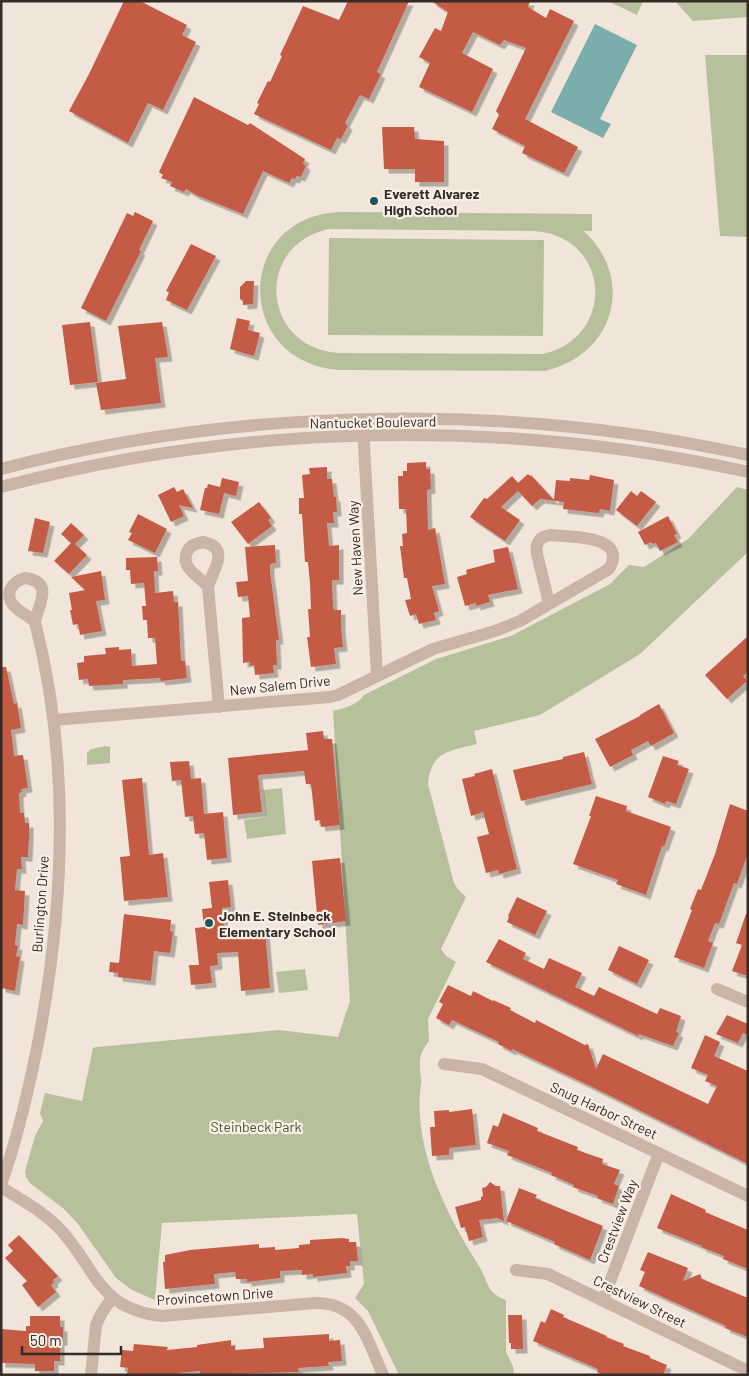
<svg xmlns="http://www.w3.org/2000/svg" width="749" height="1376" viewBox="0 0 749 1376" font-family="Barlow,sans-serif">
<defs>
<filter id="shadow"><feDropShadow dx="4.5" dy="4.5" stdDeviation="0" flood-color="#0004"/></filter>
</defs>
<rect width="100%" height="100%" fill="#f1e5da"/>
<g fill="#b6c09b" fill-rule="evenodd">
<path d="M608,1H643L637,15Z"/>
<path d="M675,1H748V17L693,21Z"/>
<path d="M705,55H748V237L720,236Z"/>
<path d="M339,212L592,214V231H584C636,280 614,355 545,371L338,370C233,361 235,217 339,212ZM329,229L534,231C611,236 617,337 543,354L338,353C261,347 254,245 329,229Z"/>
<path d="M329,238L544,240L543,336L328,335Z"/>
<path d="M737,487L748,490V552L640,654L540,715L474,731L477,744C450,751 431,751 428,784L454,883L457,888L466,897L441,949L446,956L456,962L428,1019L429,1041C422,1050 419,1057 420,1069C420,1074 422,1079 421,1084C412,1147 446,1214 479,1266C488,1281 486,1293 506,1300V1352L513,1366L514,1375H399L368,1311L355,1298L364,1284L357,1214L162,1223L155,1300L132,1290L116,1278L78,1224L64,1209L30,1183L26,1177L25,1171L35,1136L43,1121L40,1113L45,1093L82,1101L93,1048L97,1047L279,1030L338,1037L350,1001L333,711C345,708 357,705 364,695L436,659L511,636L610,584L629,565L644,567L688,539Z"/>
<path d="M106,746L110,747V763L87,765V753L91,749Z"/>
<path d="M282,788L286,834L247,839L244,820L266,817L263,790Z"/>
<path d="M305,969L308,990L279,993L276,972Z"/>
</g>
<path fill="#7aaeac" d="M595,24L637,45L600,119L611,124L603,138L551,112Z"/>
<g fill="#c45b45" filter="url(#shadow)">
<path d="M124,1H140L187,25L182,35L196,42L163,110L148,103L128,143L69,111L89,74Z"/>
<path d="M348,1H409L377,72L381,74L369,99L360,95L345,123L348,126L341,139L337,138L331,150L254,114L259,104L257,103L268,81L270,82L282,56L280,55L303,6L339,20Z"/>
<path d="M431,1H530L528,7L546,18L550,9L574,21L525,119L578,147L564,173L522,153L525,146L492,129L499,115L496,111L526,48L504,40L500,45L473,32L462,53L493,69L472,112L419,87L430,63L419,57L435,28L441,31L448,12Z"/>
<path d="M194,97L248,125L250,123L305,159L303,163L306,166L301,177L297,176L295,179L292,178L289,183L263,171L243,214L196,195L186,189L184,192L170,186L172,182L161,178L163,175L159,172Z"/>
<path d="M382,127H414L415,139L444,141V182H415V169H384Z"/>
<path d="M135,212L153,221L139,250L141,251L106,321L81,308L127,213L133,216Z"/>
<path d="M191,244L216,256L187,310L166,300L169,292L166,291Z"/>
<path d="M246,281H254L253,304L243,305V301L240,299V287Z"/>
<path d="M237,318L250,321L248,330L260,333L254,356L230,349Z"/>
<path d="M90,322L98,382L70,385L62,325Z"/>
<path d="M162,322L168,357L155,358L161,403L101,410L96,383L126,379L118,326Z"/>
<path d="M426,462V469H430L431,489L427,490L428,530L435,528L445,584L432,586L439,611L434,613L436,620L419,624L416,614L410,616L405,600L411,599L407,578H404L400,546H403L402,534L407,533L406,509H399L398,476H403V471H407V463Z"/>
<path d="M327,467V479H332L334,497H336L337,512H333L334,523H327L329,546L339,545V580H332L333,608L335,610H341V627L343,647L334,648L336,664L311,667L307,637H310L308,609H311L310,584L308,562H305L302,514H299V498H304L302,475L310,474L309,468Z"/>
<path d="M528,474L530,476L531,475L554,500L556,480L570,481V478L589,480L590,475L614,480L610,511L600,509L599,513L563,509L564,502L540,499L532,506L518,491L501,507L520,520L505,541L470,517L484,498L487,499L512,476L518,483Z"/>
<path d="M222,478L239,482L236,496L224,493L219,514L200,510L205,488H207L208,484L220,487Z"/>
<path d="M174,487L177,492L183,489L193,508L179,505L184,516L171,522L158,495Z"/>
<path d="M631,491L637,496L641,491L656,502L637,526L616,510Z"/>
<path d="M259,502L271,518L268,520L272,526L248,544L231,522Z"/>
<path d="M138,514L167,529L155,553L128,540L132,533L129,532Z"/>
<path d="M668,516L677,534L674,535L678,542L660,551L656,543L653,544L651,542L645,545L638,532Z"/>
<path d="M35,518L50,522L43,553L28,551Z"/>
<path d="M71,523L84,535L75,544L87,555L69,574L54,561L71,543L61,534Z"/>
<path d="M275,545L276,563L270,564V571L279,640H276L277,665H273L274,673L255,675L254,665L250,666V662L243,663L242,618L250,617L248,596L238,597L236,582L248,581L245,547Z"/>
<path d="M508,547L518,589L488,595L490,602L476,606V603L465,606L457,577L467,574L466,570L495,562L493,550Z"/>
<path d="M157,557L158,571H154L155,593L173,591L174,602H178L181,661H185L187,678L161,681L160,678L144,679L123,680V684L89,686L88,679L79,680L77,663L84,662V656L106,654L105,648L119,647V650L131,649L132,666L157,664L155,638H148L147,620H143L142,606H146L144,583L131,584L130,570H126V558Z"/>
<path d="M101,571L105,600L96,601L102,631L80,635L78,624L73,625L70,610H72L69,593L85,590L71,577Z"/>
<path d="M748,636V672L743,676L747,681L727,699L705,675Z"/>
<path d="M1,667H6L14,704L17,703L21,728L11,730L14,756L23,755L28,788L21,789L22,792L19,793L20,813H24L25,823H29V838L28,857H21L22,869H17L15,890L25,891L23,925L17,924L15,945L18,946L16,956L20,957L15,991L1,988Z"/>
<path d="M659,704L674,733L651,746L648,741L631,750L633,755L610,767L595,739L640,716V715Z"/>
<path d="M323,731L324,739H332L340,825L321,827L320,820L315,821L311,784H306L304,771L258,775L262,812L233,815L228,758L308,750L306,733Z"/>
<path d="M584,752L592,784L521,801L513,770L563,759V757Z"/>
<path d="M663,756L679,761L677,765L689,769L676,804L666,801L665,804L648,797Z"/>
<path d="M189,761L191,779L201,778L204,814L223,812L227,858L207,860L204,833L195,834L193,816L185,817L181,780L172,781L170,762Z"/>
<path d="M492,769L517,869L499,874L498,870L486,873L477,837L489,834L483,812L471,816L462,779L475,776L474,774Z"/>
<path d="M142,778L149,855L163,853L168,897L124,901L120,857L130,856L122,780Z"/>
<path d="M596,796L627,806L626,811L671,827L664,847L662,846L646,895L616,884L618,880L573,864L591,816H589Z"/>
<path d="M730,804L748,811V853L737,884L734,883L719,924L715,923L708,941L713,943L704,968L674,957L692,910L690,909L698,889L701,890L715,854Z"/>
<path d="M340,858L346,921L318,925L312,861Z"/>
<path d="M228,880L231,907L222,908L225,934L265,931L270,988L241,991L238,952L217,953L218,965L210,966L212,983L191,985L189,965H199L195,928L204,927L202,909L212,908L209,882Z"/>
<path d="M517,897L547,911L535,935L507,922L509,917L508,916Z"/>
<path d="M124,914L171,920L170,931L173,932L170,953L154,951L151,981L118,977V973L109,972L110,962L119,963Z"/>
<path d="M746,914H748V976L732,971L742,945L736,943Z"/>
<path d="M499,939L526,953L523,959L544,969L549,958L582,973L575,987L594,996L599,987L657,1014L660,1008L681,1016L676,1032L679,1033L673,1046L639,1034L638,1036L486,962Z"/>
<path d="M619,946L649,960L637,984L608,970Z"/>
<path d="M448,985L471,996L473,991L493,1001V1000L511,1008L510,1010L535,1023L536,1020L585,1045L588,1044L596,1069L603,1054L708,1104L717,1086L705,1081L708,1075L691,1068L705,1035L720,1042L714,1056L748,1071V1164L586,1084L512,1049V1051L498,1044L499,1042L469,1028L452,1020L449,1025L436,1018L443,1004L439,1002Z"/>
<path d="M727,1015L748,1024V1035L743,1033L738,1043L716,1034Z"/>
<path d="M472,1109L476,1145L449,1148V1155L432,1156L430,1127H435L434,1111L449,1110V1112Z"/>
<path d="M503,1113L538,1128L537,1131L578,1147L577,1150L603,1159L602,1164L620,1170L614,1184L619,1186L613,1204L597,1198L598,1196L573,1187L574,1185L551,1175L552,1173L507,1155L509,1151L487,1143L493,1125L498,1127Z"/>
<path d="M490,1182L496,1186H500L504,1221L497,1218L479,1220L483,1237L469,1241L465,1227L461,1228L455,1207L481,1200V1197L483,1196L482,1188L486,1187Z"/>
<path d="M519,1188L537,1195L535,1198L603,1226L590,1260L554,1244L555,1242L506,1221Z"/>
<path d="M671,1194L706,1210L705,1212L748,1230V1269L723,1259L724,1256L701,1247L702,1246L657,1228Z"/>
<path d="M19,1235L58,1276L53,1280L54,1282L51,1285L56,1292L38,1307L22,1285L27,1281L5,1258L13,1251L8,1245Z"/>
<path d="M342,1238L349,1239V1242H356L358,1261H350V1266H346L347,1273L313,1277V1274L302,1275V1270L280,1271V1278L247,1282V1279H236L235,1272L214,1274L215,1284L165,1289L163,1262H165V1255L190,1250L259,1244V1248L275,1247V1250L299,1248V1245L310,1244V1240Z"/>
<path d="M648,1252L688,1268L683,1281L700,1274L702,1279L748,1298V1337L725,1328L726,1326L639,1286L645,1272L640,1270Z"/>
<path d="M551,1309L564,1315L563,1317L607,1336L606,1337L624,1344L623,1346L650,1356V1358L667,1365L663,1375H603L597,1372L598,1369L533,1341L541,1321L545,1323Z"/>
<path d="M508,1315H522L523,1349H511V1343H509Z"/>
<path d="M30,1316H60V1327H63V1341H60V1361H54V1371H35V1364L1,1363V1329L26,1331V1326H30Z"/>
<path d="M329,1334V1341L340,1340L342,1361L328,1362L329,1366L298,1368L299,1372L200,1375V1371L179,1373V1375H134L127,1374L128,1368L120,1367L122,1350L133,1351L134,1344L168,1347L167,1350L197,1347V1345L231,1340V1346H235V1350L264,1348L263,1338Z"/>
</g>
<g fill="none" stroke-linecap="round" stroke-linejoin="round">
<g stroke="#c9b4a6" stroke-width="12">
<path d="M363,428L377,675"/>
<path d="M1,469C239,407 508,402 748,455"/>
<path d="M1,487C243,423 504,418 748,472"/>
<path d="M203,542C232,548 212,571 208,587C200,576 180,569 187,552C190,545 196,543 203,542Z"/>
<path d="M25,578C55,582 38,605 35,622C26,613 5,607 10,590C13,583 18,580 25,578Z"/>
<path d="M208,587L219,707"/>
<path d="M54,720L330,697L338,695L433,649L495,631L520,621L609,569C629,535 570,537 551,535C540,536 535,543 537,554L549,603"/>
<path d="M717,989L748,1002"/>
<path d="M444,1064L482,1069L748,1196"/>
<path d="M1,1185C19,1133 31,1081 41,1027C65,894 69,754 35,622"/>
<path d="M1,1187C21,1200 41,1210 58,1227C96,1266 96,1309 162,1316L315,1303C360,1302 367,1340 383,1375"/>
<path d="M516,1270L548,1274L748,1371"/>
<path d="M603,1300L659,1153"/>
<path d="M91,1375L96,1325L101,1314L112,1298"/>
</g>
</g>
<g fill="#1d5656" stroke="#f9efe6" stroke-width="2">
<circle cx="374" cy="201" r="5"/>
<circle cx="209" cy="923" r="5"/>
</g>
<g text-anchor="middle" dominant-baseline="central" stroke-width="4.5" stroke-linejoin="round" paint-order="stroke">
<g font-size="14" font-weight="bold" fill="#352b27" stroke="#f9efe6" text-anchor="start">
<text x="384" y="193">Everett Alvarez<tspan x="384" dy="16">High School</tspan></text>
<text x="219" y="915">John E. Steinbeck<tspan x="219" dy="16">Elementary School</tspan></text>
</g>
<g font-size="14" fill="#352b27" stroke="#f9efe6">
<text transform="translate(373 422) rotate(-1)">Nantucket Boulevard</text>
<text transform="translate(355 548) rotate(-93)">New Haven Way</text>
<text transform="translate(280 685) rotate(-6)">New Salem Drive</text>
<text transform="translate(40 904) rotate(-86)">Burlington Drive</text>
<text transform="translate(604 1110) rotate(25)">Snug Harbor Street</text>
<text transform="translate(617 1221) rotate(-69)">Crestview Way</text>
<text transform="translate(215 1296) rotate(-4)">Provincetown Drive</text>
<text transform="translate(640 1301) rotate(26)">Crestview Street</text>
</g>
<g font-size="14" fill="#47532b" stroke="#f9efe6">
<text x="256" y="1126">Steinbeck Park</text>
</g>
</g>
<rect width="749" height="1376" fill="none" stroke="#352b27" stroke-width="5"/>
<path d="M22 1346v8h99v-8" fill="none" stroke="#352b27" stroke-width="2.5"/>
<text x="30" y="1346" font-size="15" fill="#352b27" stroke="#f9efe6" stroke-width="4" paint-order="stroke">50 m</text>
</svg>
